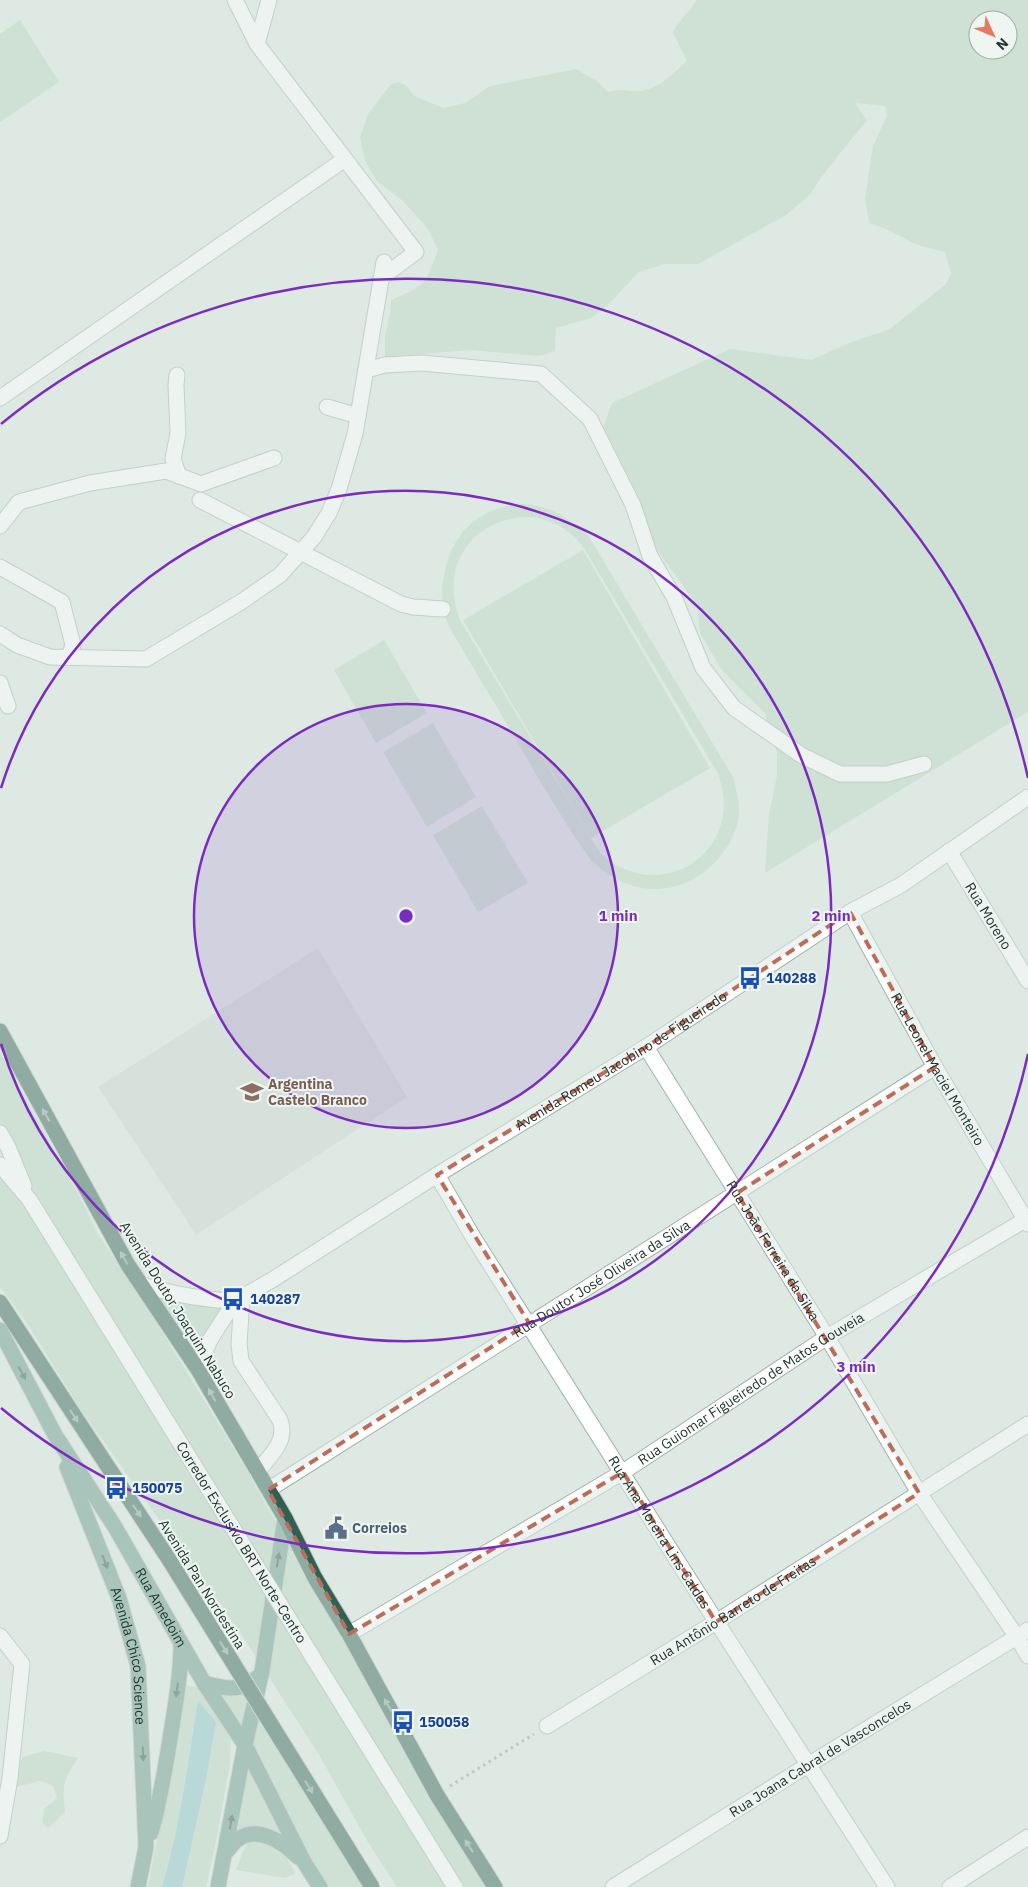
<svg xmlns="http://www.w3.org/2000/svg" width="1028" height="1887" viewBox="0 0 1028 1887" font-family="'IBM Plex Sans',sans-serif">
<rect width="100%" height="100%" fill="#dfe9e4"/>
<path fill="#ced8d3" d="M318,948L407,1097L196,1235L98,1087Z"/>
<g fill="#bad8c0" fill-rule="evenodd">
<path d="M697,0H1028V712L765,873L769,814L777,775V752L768,731L765,713L721,669L700,633L697,605L641,528L610,468L603,428L612,403L730,349L812,360L846,344L890,329L946,284L951,273L945,252L917,245L886,229L869,223L865,198L873,146L887,116L885,106L855,103L867,120L822,176L810,195L786,215L698,264H665L639,272L607,306L591,318L556,328L555,351L540,356L470,350L385,357V335L390,314L391,300C426,285 425,285 438,250L428,229L403,201L377,181L365,161L360,137L368,114L391,84L399,82L407,86L414,96L444,108L465,103L490,86L576,69L597,81L608,92C622,88 623,91 636,91C659,90 670,76 687,61L673,33L675,28ZM978,20H1008V50H978Z"/>
<path d="M20,20L59,82L0,122V34Z"/>
<path d="M518,504C548,504 566,516 588,535L733,777C736,789 740,802 739,814C738,830 728,848 718,859C681,900 628,898 590,859C555,810 526,756 495,704C484,687 474,669 464,652C456,638 447,626 444,611C440,597 442,583 445,570C453,532 480,509 518,504ZM522,517C548,517 568,527 584,548L717,772C749,849 661,909 600,853L460,620C440,569 468,523 522,517Z"/>
<path d="M583,550L710,768L591,838L463,620Z"/>
<path d="M384,640L427,713L376,743L334,670Z"/>
<path d="M433,723L476,797L427,827L383,752Z"/>
<path d="M482,806L528,883L478,912L433,835Z"/>
<path d="M0,1052L81,1199L98,1234L137,1291L236,1452L354,1658L390,1726L486,1887H461L312,1647L262,1561L29,1199L0,1133Z"/>
<path d="M0,1169L24,1203L137,1388L216,1511L254,1577L404,1816L446,1887H397L369,1844L318,1753L239,1631L81,1410L25,1320L0,1287Z"/>
<path d="M143,1285L227,1306L197,1362Z"/>
<path d="M204,1683L244,1687L254,1704L244,1739Z"/>
<path d="M182,1684L201,1688L231,1735L230,1764L215,1846L206,1887H148L172,1760Z"/>
<path d="M256,1708L369,1887H324L248,1746Z"/>
<path d="M44,1751L78,1758C63,1781 62,1784 65,1812L48,1828L42,1822L44,1809L57,1798L53,1786L41,1781L15,1787L17,1768L23,1757Z"/>
<path d="M246,1756L285,1840H232Z"/>
<path d="M262,1840C281,1845 287,1857 295,1874L285,1878L236,1870L242,1854L249,1841Z"/>
</g>
<path fill="#8cc3c9" d="M198,1701L216,1722L207,1774L182,1887H162C180,1827 188,1763 198,1701Z"/>
<g fill="none" stroke-linecap="round" stroke-linejoin="round">
<defs>
<g id="minor">
<path d="M235,0L257,44L269,0"/>
<path d="M257,44L416,252L381,278"/>
<path d="M366,370L385,365L422,363L541,374L590,419L633,505L650,556L674,597L703,668L734,708L801,755L840,774H887L924,764"/>
<path d="M177,375L176,385L178,433L173,459L179,476"/>
<path d="M0,398L345,159"/>
<path d="M327,407L358,416"/>
<path d="M200,500L401,604L413,607L443,609"/>
<path d="M0,526L19,502L90,483L166,471L201,484L274,458"/>
<path d="M0,567L62,602L73,645L69,657"/>
<path d="M0,634L17,645L50,657L146,659L241,602L280,575L314,537L329,513L339,489L355,434L384,262"/>
<path d="M0,683L8,706"/>
<path id="s1" d="M949,851L1028,981"/>
<path id="s2" d="M850,912L935,1067L1028,1224"/>
<path id="s3" d="M646,1047L827,1337L919,1493L1017,1637L1028,1656"/>
<path d="M0,1133L8,1147L24,1186"/>
<path d="M0,1165L29,1199L109,1328"/>
<path id="s4" d="M437,1175L473,1237L680,1565L887,1887"/>
<path d="M143,1285C173,1294 203,1300 235,1301"/>
<path d="M242,1297L239,1344L241,1361L280,1420C288,1441 270,1456 257,1472"/>
<path id="s5" d="M197,1368L210,1340L235,1301L272,1280L437,1175L646,1047L850,912L901,885L1028,797"/>
<path id="s6" d="M268,1490L935,1067"/>
<path id="s7" d="M349,1634L623,1472L827,1337L1025,1220"/>
<path d="M0,1636L22,1664L10,1778L0,1836"/>
<path id="s8" d="M547,1726L716,1622L1028,1424"/>
<path id="s9" d="M613,1887L808,1765L1028,1630"/>
<path d="M950,1887L1028,1837"/>
</g>
<g id="major">
<path id="s10" d="M0,1330L55,1435L115,1527L204,1683L245,1745L304,1862L320,1887"/>
<path id="s11" d="M67,1467L119,1598L138,1666L146,1847L138,1887"/>
<path d="M204,1683C222,1688 242,1693 256,1678"/>
<path d="M151,1833C160,1802 165,1770 170,1739C175,1707 181,1675 181,1643"/>
<path d="M226,1852C230,1848 233,1843 237,1840C257,1824 284,1843 298,1857"/>
<path d="M218,1887L245,1745L262,1671L285,1518"/>
</g>
<g id="highway">
<path d="M0,1031L128,1265L197,1368L285,1518L315,1578L349,1634L437,1795L495,1887"/>
<path d="M0,1302L110,1470"/>
</g>
</defs>
<use href="#minor" stroke="#a3b0aa" stroke-width="17"/>
<use href="#major" stroke="#bdc3c1" stroke-width="17"/>
<use href="#highway" stroke="#bdc3c1" stroke-width="17"/>
<path stroke="#83a99b" stroke-width="3" stroke-dasharray="2.5 4" stroke-linecap="butt" d="M450,1786L534,1734"/>
<use href="#minor" stroke="#fff" stroke-width="15"/>
<use href="#major" stroke="#689a8a" stroke-width="15"/>
<use href="#highway" stroke="#316053" stroke-width="15"/>
<defs>
<g id="minor-bridge">
<path id="s12" d="M109,1328L455,1887"/>
</g>
<path id="highway-bridge" d="M110,1470L168,1558L372,1887"/>
</defs>
<use href="#minor-bridge" stroke="#a3b0aa" stroke-width="17" stroke-linecap="butt"/>
<use href="#highway-bridge" stroke="#bdc3c1" stroke-width="17" stroke-linecap="butt"/>
<use href="#minor-bridge" stroke="#fff" stroke-width="15"/>
<use href="#highway-bridge" stroke="#316053" stroke-width="15"/>
</g>
<defs><path id="oneway-solid" d="M-6-.8H1V-3.2L6.5 0L1 3.2V.8H-6Z" transform="scale(1.25)"/></defs>
<g fill="#86a49b">
<use href="#oneway-solid" transform="translate(46 1115) rotate(-119)"/>
<use href="#oneway-solid" transform="translate(124 1258) rotate(-119)"/>
<use href="#oneway-solid" transform="translate(212 1395) rotate(-119)"/>
<use href="#oneway-solid" transform="translate(74 1416) rotate(57)"/>
<use href="#oneway-solid" transform="translate(137 1511) rotate(56)"/>
<use href="#oneway-solid" transform="translate(224 1648) rotate(58)"/>
<use href="#oneway-solid" transform="translate(388 1705) rotate(-119)"/>
<use href="#oneway-solid" transform="translate(309 1787) rotate(58)"/>
<use href="#oneway-solid" transform="translate(469 1846) rotate(-122)"/>
</g>
<g fill="#345046">
<use href="#oneway-solid" transform="translate(22 1373) rotate(62)"/>
<use href="#oneway-solid" transform="translate(278 1560) rotate(-81)"/>
<use href="#oneway-solid" transform="translate(105 1562) rotate(69)"/>
<use href="#oneway-solid" transform="translate(177 1690) rotate(97)"/>
<use href="#oneway-solid" transform="translate(143 1754) rotate(88)"/>
<use href="#oneway-solid" transform="translate(231 1822) rotate(-80)"/>
</g>
<path d="M0 0H1028V1887H0ZM850,912L935,1067L737,1193L919,1493L716,1622L623,1472L349,1634L268,1490L529,1323L437,1175L646,1047Z" fill="#dfe9e4" fill-opacity=".55" fill-rule="evenodd"/>
<path fill="none" stroke="#bc6d59" stroke-width="4" stroke-dasharray="10 6" stroke-linejoin="round" d="M850,912L935,1067L737,1193L919,1493L716,1622L623,1472L349,1634L268,1490L529,1323L437,1175L646,1047Z"/>
<circle cx="406" cy="916" r="212" fill="#7b2cbf" fill-opacity=".12"/>
<g fill="none" stroke="#7b2cbf" stroke-width="2.5">
<circle cx="406" cy="916" r="212"/>
<path d="M1 788A425 425 0 1 1 1 1044"/>
<path d="M1028 1054A637 637 0 0 1 1 1408M1 424A637 637 0 0 1 1028 778"/>
</g>
<defs>
<symbol id="bus-bare" viewBox="-9 -9 18 18"><path d="M-5-6H5V4H4V6H2V4H-2V6H-4V4H-5ZM-3.5-4V0h7V-4ZM-3.5 1.2v1.5H-2V1.2ZM2 1.2v1.5H3.5V1.2Z" fill="#1a4fb4" stroke="#eff6f2" stroke-width="2.5" paint-order="stroke"/></symbol>
<symbol id="school-bare" viewBox="-9 -9 18 18"><path d="M0-5L7-2L0 1L-7-2ZM-4 1L0 2.5L4 1V4Q0 6-4 4Z" fill="#8d6e63" stroke="#eff6f2" stroke-width="2.5" paint-order="stroke"/></symbol>
<symbol id="civic-bare" viewBox="-9 -9 18 18"><path d="M-.6-6.5H3V-4.5H.6V-3L4-1V1h2V6H-6V1h2V-1L-.6-3ZM-1.2 2.5V6h2.4V2.5Z" fill="#5c6f8a" stroke="#eff6f2" stroke-width="2.5" paint-order="stroke"/></symbol>
</defs>
<g fill-rule="evenodd">
<use href="#bus-bare" x="734" y="962" width="32" height="32"/>
<use href="#school-bare" x="236" y="1076" width="32" height="32"/>
<use href="#bus-bare" x="217" y="1283" width="32" height="32"/>
<use href="#bus-bare" x="100" y="1472" width="32" height="32"/>
<use href="#civic-bare" x="320" y="1512" width="32" height="32"/>
<use href="#bus-bare" x="387" y="1706" width="32" height="32"/>
</g>
<g text-anchor="middle" dominant-baseline="central" stroke-width="4" stroke-linejoin="round" paint-order="stroke">
<g font-size="14" fill="#223730" stroke="#eff6f2">
<text stroke="none"><textPath href="#s1" startOffset="76">Rua Moreno</textPath></text>
<text stroke="none"><textPath href="#s5" startOffset="532">Avenida Romeu Jacobino de Figueiredo</textPath></text>
<text stroke="none"><textPath href="#s2" startOffset="180">Rua Leonel Maciel Monteiro</textPath></text>
<text stroke="none"><textPath href="#s3" startOffset="240">Rua João Ferreira da Silva</textPath></text>
<text stroke="none"><textPath href="#s6" startOffset="395">Rua Doutor José Oliveira da Silva</textPath></text>
<text transform="translate(178 1310) rotate(58)">Avenida Doutor Joaquim Nabuco</text>
<text stroke="none"><textPath href="#s7" startOffset="471">Rua Guiomar Figueiredo de Matos Gouveia</textPath></text>
<text stroke="none"><textPath href="#s4" startOffset="421">Rua Ana Moreira Lins Caldas</textPath></text>
<text stroke="none"><textPath href="#s12" startOffset="252">Corredor Exclusivo BRT Norte-Centro</textPath></text>
<text transform="translate(202 1584) rotate(58)">Avenida Pan Nordestina</text>
<text stroke="none"><textPath href="#s10" startOffset="321">Rua Amedoim</textPath></text>
<text stroke="none"><textPath href="#s8" startOffset="219">Rua Antônio Barreto de Freitas</textPath></text>
<text stroke="none"><textPath href="#s11" startOffset="200">Avenida Chico Science</textPath></text>
<text stroke="none"><textPath href="#s9" startOffset="244">Rua Joana Cabral de Vasconcelos</textPath></text>
</g>
<g font-size="14" font-weight="bold" fill="#164399" stroke="#eff6f2" text-anchor="start">
<text x="766" y="978">140288</text>
<text x="250" y="1299">140287</text>
<text x="132" y="1488">150075</text>
<text x="419" y="1722">150058</text>
</g>
<g font-size="14" font-weight="bold" fill="#785e54" stroke="#eff6f2" text-anchor="start">
<text x="268" y="1084">Argentina<tspan x="268" dy="16">Castelo Branco</tspan></text>
</g>
<g font-size="14" font-weight="bold" fill="#4e5e75" stroke="#eff6f2" text-anchor="start">
<text x="352" y="1528">Correios</text>
</g>
</g>
<circle cx="406" cy="916" r="8" fill="#7b2cbf" stroke="#eff6f2" stroke-width="2.5"/>
<g font-size="15" text-anchor="middle" font-weight="bold" fill="#7b2cbf" stroke="#eff6f2" stroke-width="4" stroke-linejoin="round" paint-order="stroke">
<text x="618" y="921">1 min</text>
<text x="831" y="921">2 min</text>
<text x="856" y="1372">3 min</text>
</g>
<g transform="translate(993 35) rotate(134)"><circle r="24" fill="#eff6f2" stroke="#9daaa4"/>
<path d="M0-4L9 19L0 12L-9 19Z" fill="#e37a63"/>
<text y="-8" font-size="14" font-weight="bold" text-anchor="middle" fill="#223730">N</text>
</g>
</svg>
